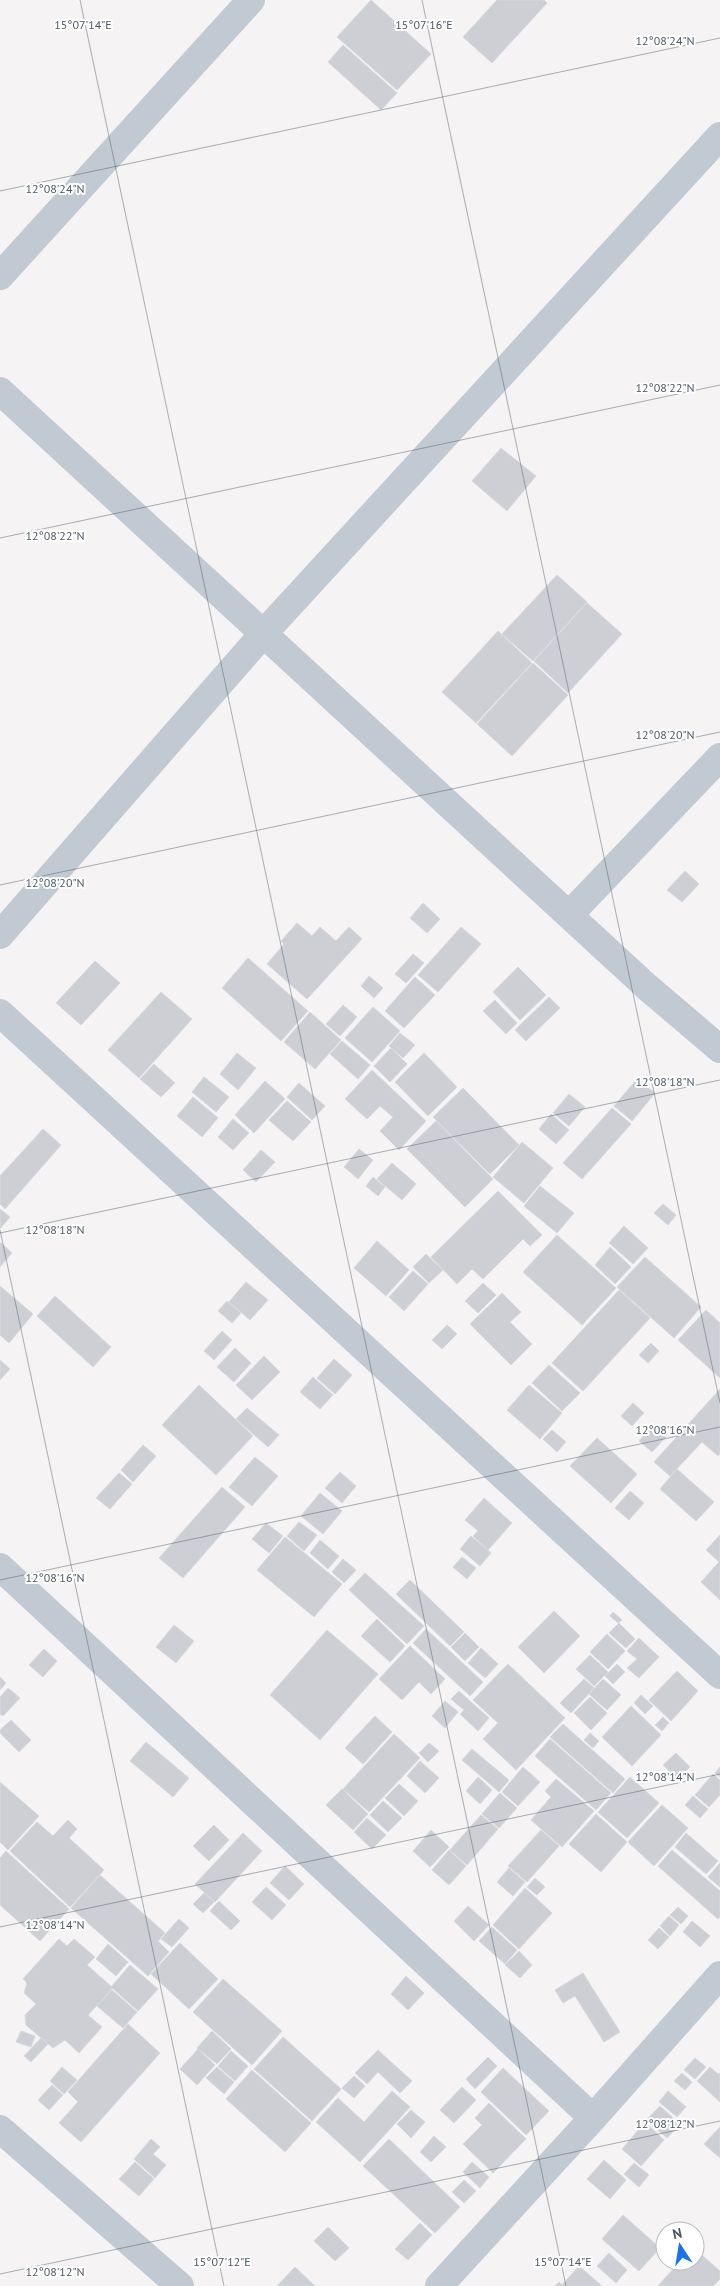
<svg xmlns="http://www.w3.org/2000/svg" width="720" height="2286" viewBox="0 0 720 2286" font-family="'PT Sans',sans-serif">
<rect width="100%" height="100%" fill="#f5f3f3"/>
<g fill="#cdcfd5" stroke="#d7d9de">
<path d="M371,0L431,54L397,90L337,37Z"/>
<path d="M497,0H544L547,3L492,63L463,37Z"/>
<path d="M343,45L397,93L381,110L328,62Z"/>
<path d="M501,448L536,476L507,511L472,481Z"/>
<path d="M557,575L587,602L533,661L502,634Z"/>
<path d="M587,603L622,634L568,693L534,661Z"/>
<path d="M498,631L532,663L476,723L442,692Z"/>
<path d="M533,663L568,695L512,756L477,724Z"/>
<path d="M685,871L699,884L682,902L667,890Z"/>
<path d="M423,903L440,919L427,933L410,918Z"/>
<path d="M297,923L312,936L320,927L336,941L349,927L362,939L307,999L267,964L284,944L281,941Z"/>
<path d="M461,927L481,944L438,992L418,975Z"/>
<path d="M413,954L424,963L406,983L395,974Z"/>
<path d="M248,958L308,1011L281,1041L222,988Z"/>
<path d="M95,961L120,983L81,1025L56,1003Z"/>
<path d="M518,967L546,995L520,1020L493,992Z"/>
<path d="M369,976L383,988L374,998L361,986Z"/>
<path d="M415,977L435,995L404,1028L385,1011Z"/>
<path d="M161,992L192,1019L139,1078L108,1050Z"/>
<path d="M549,997L560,1008L526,1041L515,1030Z"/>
<path d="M495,1000L517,1023L506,1034L483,1011Z"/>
<path d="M343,1005L357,1017L340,1036L326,1024Z"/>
<path d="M373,1007L400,1031L372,1062L345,1038Z"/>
<path d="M310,1012L341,1040L315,1069L284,1042Z"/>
<path d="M400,1033L415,1045L403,1058L389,1046Z"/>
<path d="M342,1041L370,1065L358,1079L330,1054Z"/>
<path d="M391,1048L407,1064L390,1082L374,1066Z"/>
<path d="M237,1053L256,1068L238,1090L220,1074Z"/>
<path d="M424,1053L457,1087L428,1116L395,1082Z"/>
<path d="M154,1064L175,1083L161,1097L140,1079Z"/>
<path d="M372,1070L426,1121L399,1150L380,1131L393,1117L380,1106L367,1119L345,1099Z"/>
<path d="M204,1077L229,1097L216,1112L192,1092Z"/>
<path d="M637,1079L655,1093L632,1121L614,1106Z"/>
<path d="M265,1081L285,1099L254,1133L235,1115Z"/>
<path d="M299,1083L325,1106L312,1120L287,1097Z"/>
<path d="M463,1088L519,1145L490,1174L433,1117Z"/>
<path d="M569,1094L585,1107L569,1126L553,1113Z"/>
<path d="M193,1097L218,1118L202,1137L177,1116Z"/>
<path d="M287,1101L311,1122L293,1141L269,1120Z"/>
<path d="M612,1108L631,1124L582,1179L563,1163Z"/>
<path d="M551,1114L569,1130L556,1144L539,1129Z"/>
<path d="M233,1119L249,1133L233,1150L218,1137Z"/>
<path d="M436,1121L493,1179L465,1207L407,1149Z"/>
<path d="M43,1129L61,1145L5,1209L0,1204V1176Z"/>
<path d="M522,1142L553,1168L524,1203L493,1177Z"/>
<path d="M359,1149L373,1160L358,1179L344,1167Z"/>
<path d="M261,1150L275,1162L256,1182L243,1170Z"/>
<path d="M392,1163L416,1184L402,1200L377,1179Z"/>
<path d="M373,1177L385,1187L378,1196L366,1186Z"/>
<path d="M540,1186L574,1213L557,1233L524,1206Z"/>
<path d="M498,1191L542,1235L530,1246L523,1239L483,1279L472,1269L457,1284L431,1257Z"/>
<path d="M663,1204L676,1215L668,1225L654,1213Z"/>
<path d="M0,1209L10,1217L0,1229Z"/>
<path d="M624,1226L648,1248L633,1264L609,1243Z"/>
<path d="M557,1235L616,1288L582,1325L523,1272Z"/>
<path d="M377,1241L409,1270L386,1296L354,1268Z"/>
<path d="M0,1242L12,1253L0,1267Z"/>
<path d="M610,1247L631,1267L615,1284L595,1265Z"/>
<path d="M426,1254L443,1270L429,1283L413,1267Z"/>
<path d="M645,1257L701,1307L674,1338L617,1287Z"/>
<path d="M413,1271L428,1284L404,1311L389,1297Z"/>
<path d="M246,1282L268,1300L250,1320L229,1302Z"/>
<path d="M483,1283L496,1295L478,1313L465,1301Z"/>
<path d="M0,1286L33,1314L9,1343L0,1335Z"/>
<path d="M619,1290L650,1318L583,1391L552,1363Z"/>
<path d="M502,1293L521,1312L510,1322L532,1344L511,1365L470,1324Z"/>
<path d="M55,1296L111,1347L93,1367L37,1316Z"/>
<path d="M227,1301L241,1313L232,1323L218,1311Z"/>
<path d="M706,1310L720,1323V1378L678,1340Z"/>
<path d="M447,1325L457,1334L442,1349L432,1340Z"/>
<path d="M222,1331L232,1340L214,1360L204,1351Z"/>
<path d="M651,1343L659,1351L648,1363L639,1355Z"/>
<path d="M235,1348L251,1363L234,1382L217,1367Z"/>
<path d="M264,1356L280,1372L252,1400L236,1385Z"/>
<path d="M334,1359L352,1375L335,1394L317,1378Z"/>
<path d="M0,1360L10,1369L0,1380Z"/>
<path d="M549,1365L580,1393L562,1411L532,1383Z"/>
<path d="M313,1377L333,1395L320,1409L300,1392Z"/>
<path d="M199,1385L253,1436L216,1475L162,1425Z"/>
<path d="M529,1385L562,1413L540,1439L507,1410Z"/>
<path d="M720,1389V1454L718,1456L702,1442L670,1476L654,1462Z"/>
<path d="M633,1403L644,1413L632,1426L621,1416Z"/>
<path d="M247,1408L279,1435L268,1447L236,1419Z"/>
<path d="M653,1425L666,1437L652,1452L639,1441Z"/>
<path d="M552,1430L566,1442L557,1452L543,1439Z"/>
<path d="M597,1438L637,1474L611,1503L570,1466Z"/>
<path d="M143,1445L156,1456L133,1482L121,1470Z"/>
<path d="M255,1457L278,1476L252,1506L229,1487Z"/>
<path d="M677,1469L714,1502L696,1521L660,1489Z"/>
<path d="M340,1472L356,1486L342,1503L325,1488Z"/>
<path d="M119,1473L132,1484L110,1509L96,1498Z"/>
<path d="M222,1487L245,1507L183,1578L159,1558Z"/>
<path d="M630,1491L644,1503L629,1520L615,1508Z"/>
<path d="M320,1493L342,1511L323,1534L301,1516Z"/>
<path d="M484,1498L512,1523L488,1550L473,1536L478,1531L465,1520Z"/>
<path d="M299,1522L317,1535L304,1551L287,1536Z"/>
<path d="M266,1523L283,1536L269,1553L252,1539Z"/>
<path d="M720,1535V1600L701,1582L719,1562L706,1550Z"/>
<path d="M471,1536L491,1553L480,1566L460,1549Z"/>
<path d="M285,1537L342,1584L314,1617L257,1570Z"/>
<path d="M320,1540L339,1556L328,1569L310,1553Z"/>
<path d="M462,1557L476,1568L467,1579L453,1567Z"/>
<path d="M343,1559L356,1570L344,1583L332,1572Z"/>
<path d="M365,1573L424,1626L407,1644L349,1590Z"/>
<path d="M410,1580L464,1632L450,1646L396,1594Z"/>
<path d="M554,1611L580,1636L544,1673L518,1647Z"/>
<path d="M613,1612L622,1620L618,1623L610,1616Z"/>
<path d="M377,1619L405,1646L390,1662L361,1636Z"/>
<path d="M619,1623L635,1639L626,1648L609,1633Z"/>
<path d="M174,1625L194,1641L176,1663L156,1647Z"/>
<path d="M426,1629L483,1682L470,1696L413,1643Z"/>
<path d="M327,1630L378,1674L320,1740L270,1695Z"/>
<path d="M465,1633L479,1647L465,1661L451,1647Z"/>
<path d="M607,1634L625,1651L608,1669L590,1652Z"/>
<path d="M639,1638L659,1657L639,1678L627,1668L637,1659L627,1651Z"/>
<path d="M410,1646L445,1679L431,1694L419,1682L402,1700L379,1679Z"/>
<path d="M481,1648L498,1664L485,1678L468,1663Z"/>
<path d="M44,1649L57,1661L43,1677L29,1665Z"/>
<path d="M590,1655L608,1672L594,1686L576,1669Z"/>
<path d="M508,1664L565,1718L516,1770L483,1739L498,1723L473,1700Z"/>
<path d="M617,1664L625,1672L613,1684L605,1676Z"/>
<path d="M677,1671L698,1691L671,1721L649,1700Z"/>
<path d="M0,1677L6,1683L0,1690Z"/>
<path d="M584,1679L594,1688L571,1713L560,1703Z"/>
<path d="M603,1679L621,1695L607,1710L589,1694Z"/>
<path d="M8,1688L20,1698L3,1716L0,1714V1697Z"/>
<path d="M459,1691L489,1718L478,1731L460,1714L464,1710L451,1699Z"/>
<path d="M641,1695L653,1706L645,1714L634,1703Z"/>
<path d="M590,1697L607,1713L591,1730L574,1713Z"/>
<path d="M445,1701L458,1712L445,1728L432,1716Z"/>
<path d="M631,1706L661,1735L632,1766L602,1737Z"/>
<path d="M375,1716L392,1732L363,1764L345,1748Z"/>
<path d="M663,1717L669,1723L662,1731L655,1725Z"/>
<path d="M11,1720L31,1740L19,1752L0,1733V1730Z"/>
<path d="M563,1724L625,1779L613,1793L550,1737Z"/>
<path d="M590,1733L599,1741L593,1748L584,1740Z"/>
<path d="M394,1734L420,1758L369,1812L343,1789Z"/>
<path d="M550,1739L611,1793L596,1810L535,1756Z"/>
<path d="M146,1742L189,1778L173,1797L130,1761Z"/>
<path d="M429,1743L439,1751L428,1762L419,1753Z"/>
<path d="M472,1749L509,1780L499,1792L462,1760Z"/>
<path d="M676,1753L690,1767L678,1779L663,1765Z"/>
<path d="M420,1761L439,1778L425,1793L407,1776Z"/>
<path d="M523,1767L540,1782L518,1806L502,1792Z"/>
<path d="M720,1767V1777L715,1773Z"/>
<path d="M713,1774L720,1780V1795L709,1807L695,1795Z"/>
<path d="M478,1777L492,1790L480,1804L466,1791Z"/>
<path d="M630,1777L659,1803L627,1838L598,1812Z"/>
<path d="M556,1779L594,1811L562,1847L531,1820L551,1797L545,1791Z"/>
<path d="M0,1782L39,1816L8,1850L0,1842Z"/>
<path d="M399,1784L418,1801L404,1816L385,1798Z"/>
<path d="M342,1789L368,1814L353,1830L326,1805Z"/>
<path d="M500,1793L517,1808L499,1828L482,1814Z"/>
<path d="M693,1796L708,1809L700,1818L685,1805Z"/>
<path d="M383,1801L402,1818L388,1832L370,1815Z"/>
<path d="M662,1805L688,1828L654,1866L628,1842Z"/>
<path d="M596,1814L627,1842L601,1872L569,1844Z"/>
<path d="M481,1815L498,1829L467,1865L450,1850Z"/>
<path d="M367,1818L386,1835L372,1849L354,1832Z"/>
<path d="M68,1820L77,1829L69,1838L104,1870L70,1907L10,1851L37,1822L53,1836Z"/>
<path d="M214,1825L229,1840L209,1861L193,1846Z"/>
<path d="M431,1830L449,1847L430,1867L413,1851Z"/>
<path d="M541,1830L559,1846L527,1882L508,1866Z"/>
<path d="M243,1833L262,1851L215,1902L195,1884Z"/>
<path d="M686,1833L718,1861L706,1874L675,1847Z"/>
<path d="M449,1850L466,1866L449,1885L432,1870Z"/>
<path d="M672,1850L720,1891V1917L718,1919L658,1866Z"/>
<path d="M6,1851L69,1909L40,1941L0,1905V1858Z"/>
<path d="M720,1863V1887L708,1877Z"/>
<path d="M285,1866L304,1884L289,1900L270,1883Z"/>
<path d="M509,1868L525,1882L513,1896L497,1882Z"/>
<path d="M100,1875L165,1933L158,1941L169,1952L148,1976L71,1908Z"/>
<path d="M535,1878L545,1887L537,1895L527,1887Z"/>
<path d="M266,1887L286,1905L272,1920L252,1902Z"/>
<path d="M525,1888L552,1913L519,1949L493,1925Z"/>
<path d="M204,1893L214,1902L203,1913L193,1904Z"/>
<path d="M219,1901L240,1921L231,1930L210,1911Z"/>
<path d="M468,1906L489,1925L474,1941L454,1921Z"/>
<path d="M678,1907L688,1916L681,1924L670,1915Z"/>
<path d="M669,1916L679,1925L670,1936L660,1926Z"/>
<path d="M179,1919L189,1928L172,1947L161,1939Z"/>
<path d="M692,1921L710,1936L700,1947L683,1932Z"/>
<path d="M492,1927L517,1950L505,1964L479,1941Z"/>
<path d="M659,1928L669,1937L658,1949L648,1940Z"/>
<path d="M59,1939L67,1946L74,1939L95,1957L87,1965L113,1988L88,2015L102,2027L79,2053L65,2040L53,2048L26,2025L25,2015L36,2004L24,1993L27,1983L23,1979Z"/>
<path d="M180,1943L218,1979L189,2009L151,1974Z"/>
<path d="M108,1944L128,1962L116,1976L96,1959Z"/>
<path d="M519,1951L532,1965L520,1978L505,1965Z"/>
<path d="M130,1965L158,1989L138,2011L111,1987Z"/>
<path d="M583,1973L620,2032L604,2042L575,1996L563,2003L555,1990Z"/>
<path d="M406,1976L424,1993L408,2010L391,1994Z"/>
<path d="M223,1979L282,2031L252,2065L193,2012Z"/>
<path d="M112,1990L137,2012L123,2028L97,2006Z"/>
<path d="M128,2024L160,2053L81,2142L59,2123L78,2102L68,2092Z"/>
<path d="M21,2031L35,2036L31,2047L16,2042Z"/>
<path d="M212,2031L231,2049L217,2064L197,2048Z"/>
<path d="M283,2037L341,2089L312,2121L254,2069Z"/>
<path d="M41,2038L48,2044L31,2062L24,2056Z"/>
<path d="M198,2049L215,2065L197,2085L180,2069Z"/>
<path d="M378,2050L412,2081L400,2093L378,2072L367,2084L355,2073Z"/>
<path d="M231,2051L248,2066L235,2081L218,2066Z"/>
<path d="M488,2057L497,2066L475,2089L466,2079Z"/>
<path d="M695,2058L706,2067L695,2079L684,2070Z"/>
<path d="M62,2067L77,2080L64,2094L50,2081Z"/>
<path d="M217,2067L234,2082L224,2094L206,2078Z"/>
<path d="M710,2067L718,2074L720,2073V2102L697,2081Z"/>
<path d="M503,2068L549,2111L526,2135L481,2092Z"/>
<path d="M252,2070L311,2123L285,2152L226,2099Z"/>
<path d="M682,2073L692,2082L685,2090L674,2081Z"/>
<path d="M354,2076L365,2086L354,2098L342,2088Z"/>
<path d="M52,2085L63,2095L49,2110L38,2100Z"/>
<path d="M462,2087L476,2100L454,2123L440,2110Z"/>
<path d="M392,2091L410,2107L360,2162L316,2122L338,2098L364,2122Z"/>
<path d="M668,2091L686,2107L677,2117L659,2102Z"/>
<path d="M489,2103L526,2139L493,2173L463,2144L482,2125L475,2118Z"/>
<path d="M660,2106L680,2124L667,2138L646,2120Z"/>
<path d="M411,2110L425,2122L411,2138L397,2124Z"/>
<path d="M645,2122L664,2140L641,2166L622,2149Z"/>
<path d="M720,2127V2158L704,2144Z"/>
<path d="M434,2136L446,2147L431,2162L420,2152Z"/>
<path d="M151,2139L160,2147L153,2154L166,2165L155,2178L134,2159Z"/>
<path d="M389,2139L460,2207L435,2233L363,2166Z"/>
<path d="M604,2160L626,2180L610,2199L587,2179Z"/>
<path d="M135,2162L154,2179L139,2196L119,2179Z"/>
<path d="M472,2162L489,2177L480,2188L463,2172Z"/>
<path d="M634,2163L649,2175L639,2187L624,2174Z"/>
<path d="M464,2180L476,2191L464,2203L452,2192Z"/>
<path d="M623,2215L660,2248L639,2271L602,2239Z"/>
<path d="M420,2223L432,2235L408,2260L395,2249Z"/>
<path d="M328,2227L349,2248L335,2261L314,2241Z"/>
<path d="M696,2250L720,2271V2279L713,2286H658L675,2267L678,2270L687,2261H695Z"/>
<path d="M609,2253L627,2270L616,2283L597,2266Z"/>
<path d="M579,2266L602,2286H555L559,2282L562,2285Z"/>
<path d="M295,2267L315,2286H277Z"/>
</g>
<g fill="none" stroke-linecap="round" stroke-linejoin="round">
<g stroke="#c1cad2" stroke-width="28">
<path d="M0,276L251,0"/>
<path d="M0,391L647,987L720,1049"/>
<path d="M569,915L720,757"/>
<path d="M0,935L263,634L720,136"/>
<path d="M0,1013L720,1675"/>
<path d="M0,1567L593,2118"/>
<path d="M0,2129L180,2286"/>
<path d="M439,2286L593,2118L720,1975"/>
</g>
</g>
<path fill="none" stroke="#4a5661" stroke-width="1" stroke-opacity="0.45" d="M80,0L566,2286M422,0L720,1403M0,191L720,38M0,538L720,385M0,885L720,732M0,1230L224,2286M0,1233L720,1080M0,1580L720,1427M0,1927L720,1774M0,2274L720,2121"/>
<g font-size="12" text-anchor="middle" fill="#4a5661" stroke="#fff" stroke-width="4" stroke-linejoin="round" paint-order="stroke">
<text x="83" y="29">15°07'14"E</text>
<text x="424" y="29">15°07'16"E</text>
<text x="665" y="45">12°08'24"N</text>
<text x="55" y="193">12°08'24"N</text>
<text x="665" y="392">12°08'22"N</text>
<text x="55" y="540">12°08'22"N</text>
<text x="665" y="739">12°08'20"N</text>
<text x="55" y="887">12°08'20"N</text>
<text x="665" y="1086">12°08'18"N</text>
<text x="55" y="1234">12°08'18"N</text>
<text x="665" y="1434">12°08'16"N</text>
<text x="55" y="1582">12°08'16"N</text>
<text x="665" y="1781">12°08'14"N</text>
<text x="55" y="1929">12°08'14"N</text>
<text x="665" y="2128">12°08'12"N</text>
<text x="222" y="2266">15°07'12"E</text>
<text x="563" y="2266">15°07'14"E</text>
<text x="55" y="2276">12°08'12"N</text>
</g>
<g transform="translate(680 2246) rotate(348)"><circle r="24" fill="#ffffff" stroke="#b7bbc0"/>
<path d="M0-4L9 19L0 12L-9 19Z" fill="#1a73e8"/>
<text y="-8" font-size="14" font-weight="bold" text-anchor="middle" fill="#4a5661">N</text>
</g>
</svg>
